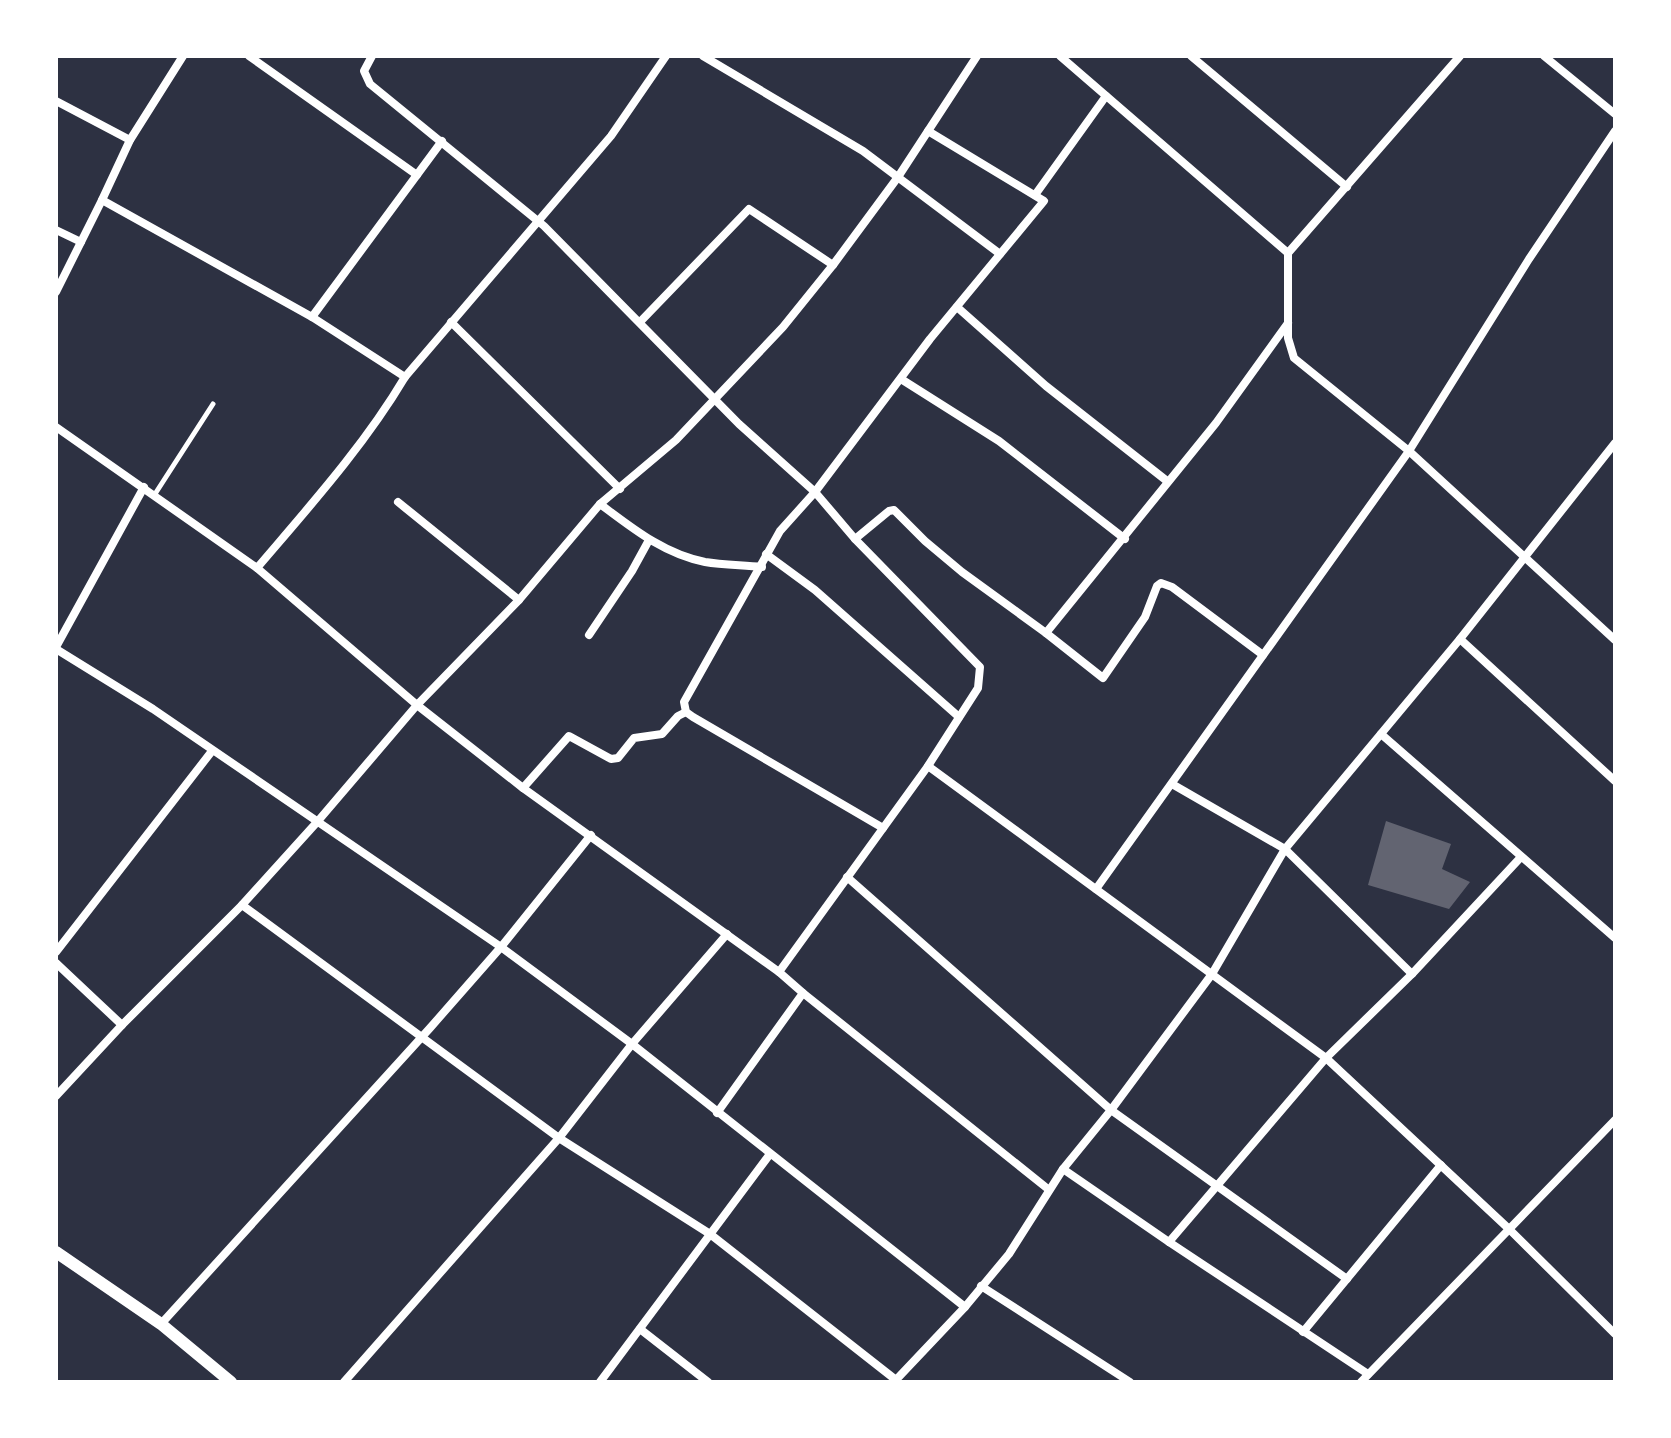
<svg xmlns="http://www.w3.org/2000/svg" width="1671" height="1438" viewBox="0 0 1671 1438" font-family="'Zilla Slab',serif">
<rect width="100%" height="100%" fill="#2d3142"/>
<path fill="#626471" d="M1386,821L1451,844L1442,869L1470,882L1449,909L1368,885Z"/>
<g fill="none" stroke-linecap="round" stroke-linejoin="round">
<path stroke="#fff" stroke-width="5" d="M155,494L213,404"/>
<g stroke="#fff" stroke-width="8">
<path d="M183,56L130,140L102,200L312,317L405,377"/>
<path d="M249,56L417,175"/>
<path d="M372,56L364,71L370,84L544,226L739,424L815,492L855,539L980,667L978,688L928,766L779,972"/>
<path d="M703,56L863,151L1000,254"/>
<path d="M1060,56L1288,253"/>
<path d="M1191,56L1347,187"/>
<path d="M1460,56L1288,253V338L1294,358L1409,451L1615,640"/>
<path d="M1544,56L1615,114"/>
<path d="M56,101L130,140"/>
<path d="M1035,195L1106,96"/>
<path d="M56,230L81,242"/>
<path d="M56,292L102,200"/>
<path d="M957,307L1046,386L1167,481"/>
<path d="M312,317L442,141"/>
<path d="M451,322L620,489"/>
<path d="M640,322L749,209L833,265"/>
<path d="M901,379L999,441L1125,539"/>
<path d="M56,427L257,568L417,705L523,788L779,972L803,993L717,1113"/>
<path d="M398,502L519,600"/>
<path d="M600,504C632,528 664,554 705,562C723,565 743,565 762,567"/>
<path d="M855,539L889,511L894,510L925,541L962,572L1046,633L1216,423L1288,323"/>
<path d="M766,554L815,590L959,717"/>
<path d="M257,568C309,507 364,446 405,377L611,136L666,56"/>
<path d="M1046,633L1103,678L1145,617L1157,586L1161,583L1172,587L1263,655"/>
<path d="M589,635L632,571L649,540"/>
<path d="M1460,639L1615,781"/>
<path d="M56,647L144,487"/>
<path d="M56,649L153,709L501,947L632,1044L965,1307"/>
<path d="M1381,734L1615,938"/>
<path d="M928,766L1326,1058L1509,1229L1615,1334"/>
<path d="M1172,784L1285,849L1412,974"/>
<path d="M523,788L569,736L611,759L618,758L634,738L662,734L678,716L686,712"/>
<path d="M883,828L693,717L686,712L684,702L780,531L815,492L930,339L1044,201L928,131"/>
<path d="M847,877L1111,1110L1347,1279"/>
<path d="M1096,889L1409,451L1529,259L1615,131"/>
<path d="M242,905L559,1138L710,1234L896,1380"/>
<path d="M56,952L212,751"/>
<path d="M56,963L122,1025"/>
<path d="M803,993L1048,1189"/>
<path d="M56,1096L122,1025L242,905L318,821L417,705L519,600L600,504L676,440L783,327L833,265L898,177L977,56"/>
<path d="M1063,1169L1169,1242L1368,1374"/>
<path d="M1169,1242L1326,1058L1412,974L1521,857"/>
<path d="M981,1286L1130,1382"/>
<path d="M161,1324L430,1028L501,947L591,835"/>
<path d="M640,1329L708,1382"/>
<path d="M1303,1332L1441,1165"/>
<path d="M344,1382L559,1138L632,1044L727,934"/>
<path d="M600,1382L770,1154"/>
<path d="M894,1382L965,1307L1009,1254L1063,1169L1111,1110L1212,974L1285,849L1460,639L1615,443"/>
<path d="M1361,1382L1615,1120"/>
</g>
<path stroke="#fff" stroke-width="12" d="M56,1252L161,1324L231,1382"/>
</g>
<rect width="1671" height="1438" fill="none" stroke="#ffffff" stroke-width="116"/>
</svg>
